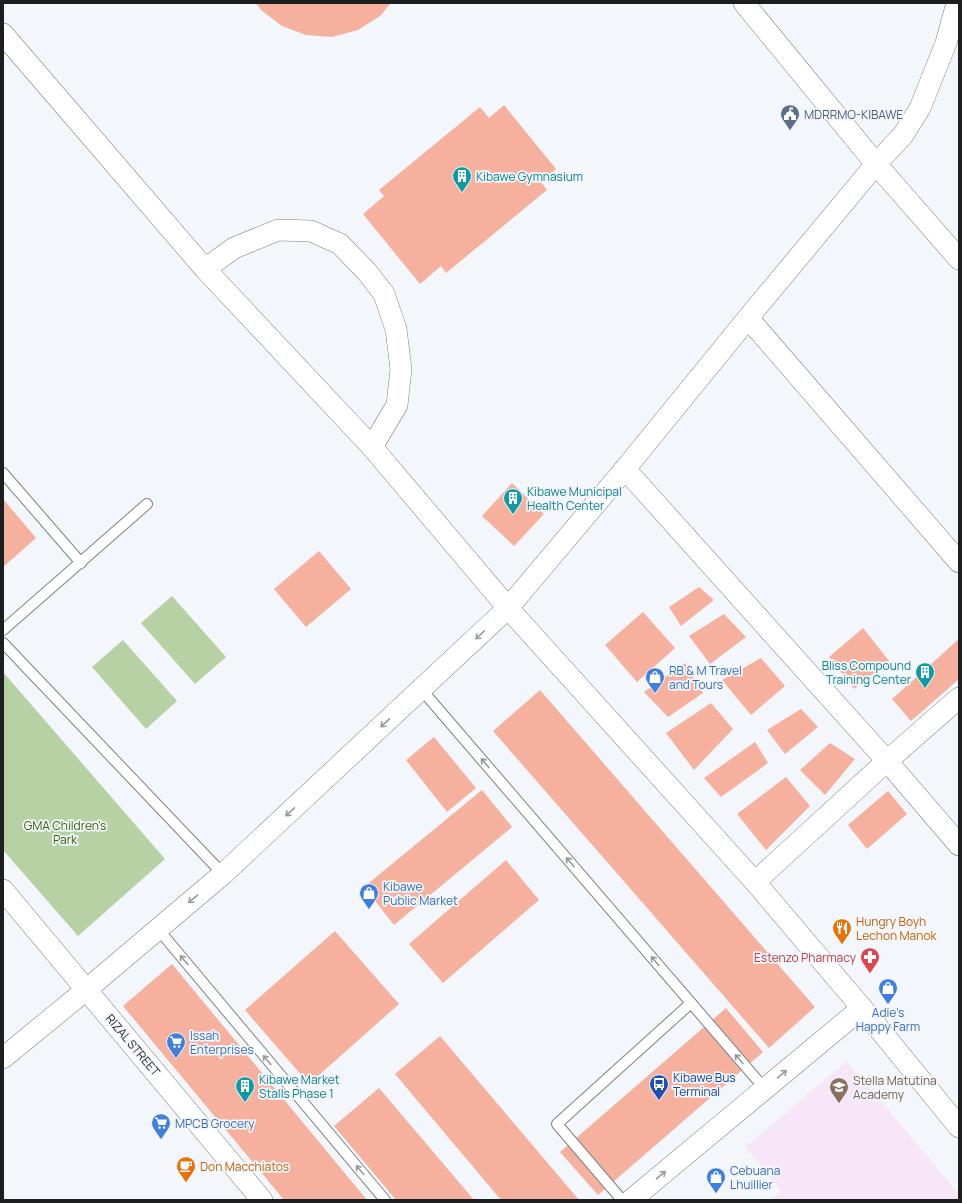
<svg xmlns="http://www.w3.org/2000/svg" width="962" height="1203" viewBox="0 0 962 1203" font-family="Manrope,sans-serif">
<rect width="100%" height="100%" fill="#f3f7fb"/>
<path fill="#f7e6f8" d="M847,1061L959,1194V1200H770L781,1191L745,1147Z"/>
<g fill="#b6d1a3">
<path d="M172,596L226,657L195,684L141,623Z"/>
<path d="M123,640L177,701L146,729L92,667Z"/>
<path d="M3,672L165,859L78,936L3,850Z"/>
</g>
<g fill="#f6b19e">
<path d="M256,3H391L380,16L358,30L332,37L306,35L282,26L261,10Z"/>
<path d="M504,105L556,169L541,182L547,190L446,273L441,266L420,284L363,214L384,196L379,190L480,107L489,118Z"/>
<path d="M512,483L544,514L514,546L482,516Z"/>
<path d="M3,499L36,538L3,567Z"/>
<path d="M319,551L351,589L306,627L274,589Z"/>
<path d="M699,587L714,600L681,626L669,607Z"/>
<path d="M643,612L675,648L637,682L605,645Z"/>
<path d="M724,614L746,637L710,664L689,636Z"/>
<path d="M863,628L889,661L854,689L829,657Z"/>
<path d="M959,639V679L911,721L892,699Z"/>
<path d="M761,658L785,686L751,715L722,680Z"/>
<path d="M685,663L703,693L668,717L644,692Z"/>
<path d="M540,690L815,1007L769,1048L493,731Z"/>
<path d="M711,703L733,729L694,770L666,733Z"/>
<path d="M801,709L818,727L785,754L767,730Z"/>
<path d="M434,737L476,788L447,812L406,760Z"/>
<path d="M755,742L768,763L721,797L704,778Z"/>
<path d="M830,743L855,759L825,795L800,770Z"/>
<path d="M786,777L810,806L766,850L737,814Z"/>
<path d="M482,790L512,827L394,925L364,887Z"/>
<path d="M888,791L907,814L867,849L848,825Z"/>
<path d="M506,860L539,900L443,983L409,944Z"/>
<path d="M335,931L399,1004L309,1084L245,1010Z"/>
<path d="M172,964L367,1200H284L123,1006Z"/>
<path d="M726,1008L763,1052L598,1195L560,1152Z"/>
<path d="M440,1036L579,1200H501L395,1074Z"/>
<path d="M379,1088L474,1200H396L334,1126Z"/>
</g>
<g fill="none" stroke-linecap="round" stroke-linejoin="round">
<defs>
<g id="lane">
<path d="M3,473L81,563"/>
<path d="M3,630L147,504"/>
<path d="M3,643L223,874"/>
<path d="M421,689L765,1089"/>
<path d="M158,929L385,1200"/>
<path d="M622,1200L557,1124L691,1003"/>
</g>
<g id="street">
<path d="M744,3L876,164L959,259"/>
<path d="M3,34L205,269L234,248L278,230L311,231L340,244L367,272L384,294L396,329L401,369L397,405L372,447L508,608L755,882L862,1008L959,1127"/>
<path d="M205,269L372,447"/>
<path d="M748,318L959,562"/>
<path d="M625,469L887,761L959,698"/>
<path d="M755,882L887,761L959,845"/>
<path d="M3,890L262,1200"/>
<path d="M3,1058L86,990L223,874L508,608L625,469L748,318L876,164L903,135L920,108L946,43L957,3"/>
<path d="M631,1200L862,1008"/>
</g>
</defs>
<use href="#lane" stroke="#7d8085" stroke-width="12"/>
<use href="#street" stroke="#7d8085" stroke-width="22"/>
<use href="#lane" stroke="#fff" stroke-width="10"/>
<use href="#street" stroke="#fff" stroke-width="21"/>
</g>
<defs><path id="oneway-shaft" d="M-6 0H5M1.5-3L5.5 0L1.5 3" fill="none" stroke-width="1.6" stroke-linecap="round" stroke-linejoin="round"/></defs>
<g stroke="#999a9b">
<use href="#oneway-shaft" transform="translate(480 635) rotate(137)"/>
<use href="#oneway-shaft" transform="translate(385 723) rotate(137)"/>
<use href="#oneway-shaft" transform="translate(485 763) rotate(-131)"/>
<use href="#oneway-shaft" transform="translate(290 812) rotate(137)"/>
<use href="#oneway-shaft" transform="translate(570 862) rotate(-131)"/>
<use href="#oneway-shaft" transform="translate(193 899) rotate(140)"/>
<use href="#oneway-shaft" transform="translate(184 960) rotate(-130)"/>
<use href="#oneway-shaft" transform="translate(655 961) rotate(-131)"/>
<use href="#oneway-shaft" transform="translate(739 1059) rotate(-131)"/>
<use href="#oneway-shaft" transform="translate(267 1060) rotate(-130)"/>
<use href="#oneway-shaft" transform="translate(782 1074) rotate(-40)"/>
<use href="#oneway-shaft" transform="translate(360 1170) rotate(-130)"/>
<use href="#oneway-shaft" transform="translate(661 1175) rotate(-40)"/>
</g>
<defs>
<symbol id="civic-pin" viewBox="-11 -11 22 30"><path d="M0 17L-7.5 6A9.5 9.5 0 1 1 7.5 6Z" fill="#5c6f8a" stroke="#f3f7fb"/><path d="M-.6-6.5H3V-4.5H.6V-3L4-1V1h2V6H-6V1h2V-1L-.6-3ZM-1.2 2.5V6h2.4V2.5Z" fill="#fff"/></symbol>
<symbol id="building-pin" viewBox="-11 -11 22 30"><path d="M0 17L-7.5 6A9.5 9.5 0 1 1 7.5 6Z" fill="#0f9aa8" stroke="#f3f7fb"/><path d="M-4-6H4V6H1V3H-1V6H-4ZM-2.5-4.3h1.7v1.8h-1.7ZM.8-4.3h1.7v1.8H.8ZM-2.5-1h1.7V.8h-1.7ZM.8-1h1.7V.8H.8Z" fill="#fff"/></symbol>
<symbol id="shop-pin" viewBox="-11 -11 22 30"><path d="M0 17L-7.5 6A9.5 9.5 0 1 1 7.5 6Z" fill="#3f7fe0" stroke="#f3f7fb"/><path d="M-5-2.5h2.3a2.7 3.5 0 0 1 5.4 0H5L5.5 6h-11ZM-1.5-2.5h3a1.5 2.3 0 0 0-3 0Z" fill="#fff"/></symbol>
<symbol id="restaurant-pin" viewBox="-11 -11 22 30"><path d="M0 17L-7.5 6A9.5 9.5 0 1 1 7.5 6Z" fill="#e8710a" stroke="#f3f7fb"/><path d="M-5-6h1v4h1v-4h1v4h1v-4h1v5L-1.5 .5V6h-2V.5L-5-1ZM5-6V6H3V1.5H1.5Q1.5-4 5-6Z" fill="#fff"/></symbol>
<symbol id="pharmacy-pin" viewBox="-11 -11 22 30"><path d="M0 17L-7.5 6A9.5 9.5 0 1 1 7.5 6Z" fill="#e0444e" stroke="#f3f7fb"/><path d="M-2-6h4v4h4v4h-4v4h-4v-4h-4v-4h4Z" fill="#fff"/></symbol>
<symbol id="supermarket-pin" viewBox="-11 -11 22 30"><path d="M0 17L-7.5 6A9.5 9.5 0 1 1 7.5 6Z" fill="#3f7fe0" stroke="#f3f7fb"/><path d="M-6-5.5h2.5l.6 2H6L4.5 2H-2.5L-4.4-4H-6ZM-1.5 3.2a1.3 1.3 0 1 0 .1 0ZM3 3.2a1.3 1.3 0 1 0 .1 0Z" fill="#fff"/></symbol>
<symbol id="bus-pin" viewBox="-11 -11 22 30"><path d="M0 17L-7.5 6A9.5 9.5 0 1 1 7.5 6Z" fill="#1a4fb4" stroke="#f3f7fb"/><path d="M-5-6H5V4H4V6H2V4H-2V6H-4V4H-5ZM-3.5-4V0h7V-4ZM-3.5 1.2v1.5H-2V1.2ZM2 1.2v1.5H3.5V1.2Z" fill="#fff"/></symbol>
<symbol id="school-pin" viewBox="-11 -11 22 30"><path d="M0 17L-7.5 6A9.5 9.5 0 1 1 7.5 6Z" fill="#8d6e63" stroke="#f3f7fb"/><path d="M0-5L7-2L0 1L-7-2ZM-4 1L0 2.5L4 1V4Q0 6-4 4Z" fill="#fff"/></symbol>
<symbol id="cafe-pin" viewBox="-11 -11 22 30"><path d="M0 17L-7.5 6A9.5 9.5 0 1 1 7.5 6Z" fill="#e8710a" stroke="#f3f7fb"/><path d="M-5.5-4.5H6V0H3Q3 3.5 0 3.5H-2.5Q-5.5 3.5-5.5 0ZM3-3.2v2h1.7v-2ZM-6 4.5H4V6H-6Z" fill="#fff"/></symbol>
</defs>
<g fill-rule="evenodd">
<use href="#civic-pin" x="779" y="103" width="22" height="30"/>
<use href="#building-pin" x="451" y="165" width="22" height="30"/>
<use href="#building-pin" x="502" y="487" width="22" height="30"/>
<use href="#building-pin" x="914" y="661" width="22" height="30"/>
<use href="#shop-pin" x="644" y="666" width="22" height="30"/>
<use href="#shop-pin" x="358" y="882" width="22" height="30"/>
<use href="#restaurant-pin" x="831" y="917" width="22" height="30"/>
<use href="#pharmacy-pin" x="859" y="946" width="22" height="30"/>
<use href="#shop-pin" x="877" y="977" width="22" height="30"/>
<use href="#supermarket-pin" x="165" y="1031" width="22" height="30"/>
<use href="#bus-pin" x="648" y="1073" width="22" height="30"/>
<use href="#building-pin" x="234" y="1075" width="22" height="30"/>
<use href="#school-pin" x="828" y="1076" width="22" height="30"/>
<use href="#supermarket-pin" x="150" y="1112" width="22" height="30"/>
<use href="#cafe-pin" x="175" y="1155" width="22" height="30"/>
<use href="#shop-pin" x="705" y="1166" width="22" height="30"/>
</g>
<g text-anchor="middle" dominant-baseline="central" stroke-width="3.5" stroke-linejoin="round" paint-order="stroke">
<g font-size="12" fill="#4e5e75" stroke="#f3f7fb" text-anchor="start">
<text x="804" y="114">MDRRMO-KIBAWE</text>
</g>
<g font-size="12" fill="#0d838f" stroke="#f3f7fb" text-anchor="start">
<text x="476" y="176">Kibawe Gymnasium</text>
<text x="527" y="491">Kibawe Municipal<tspan x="527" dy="14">Health Center</tspan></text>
<text x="911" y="665" text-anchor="end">Bliss Compound<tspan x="911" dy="14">Training Center</tspan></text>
<text x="259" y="1079">Kibawe Market<tspan x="259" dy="14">Stalls Phase 1</tspan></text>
</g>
<g font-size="12" fill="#366cbe" stroke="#f3f7fb" text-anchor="start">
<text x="669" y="670">RB &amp; M Travel<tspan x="669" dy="14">and Tours</tspan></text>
<text x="383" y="886">Kibawe<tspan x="383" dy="14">Public Market</tspan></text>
<text x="888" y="1012" text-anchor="middle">Adie's<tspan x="888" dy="14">Happy Farm</tspan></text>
<text x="190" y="1035">Issah<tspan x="190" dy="14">Enterprises</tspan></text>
<text x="175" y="1123">MPCB Grocery</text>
<text x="730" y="1170">Cebuana<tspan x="730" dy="14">Lhuillier</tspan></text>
</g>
<g font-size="12" fill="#355c09" stroke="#f3f7fb">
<text x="65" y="825">GMA Children's<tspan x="65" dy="14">Park</tspan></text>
</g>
<g font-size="12" fill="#c56008" stroke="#f3f7fb" text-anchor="start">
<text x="856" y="921">Hungry Boyh<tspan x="856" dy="14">Lechon Manok</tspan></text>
<text x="200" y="1166">Don Macchiatos</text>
</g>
<g font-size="12" fill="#be3a42" stroke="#f3f7fb" text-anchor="end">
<text x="856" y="957">Estenzo Pharmacy</text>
</g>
<g font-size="12" fill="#1d1e20" stroke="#f3f7fb">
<text transform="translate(133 1045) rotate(50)">RIZAL STREET</text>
</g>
<g font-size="12" fill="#164399" stroke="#f3f7fb" text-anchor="start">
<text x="673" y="1077">Kibawe Bus<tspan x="673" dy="14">Terminal</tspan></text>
</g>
<g font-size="12" fill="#785e54" stroke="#f3f7fb" text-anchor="start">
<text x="853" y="1080">Stella Matutina<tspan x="853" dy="14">Academy</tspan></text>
</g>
</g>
<rect width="962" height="1203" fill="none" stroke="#1d1e20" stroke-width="8"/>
</svg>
